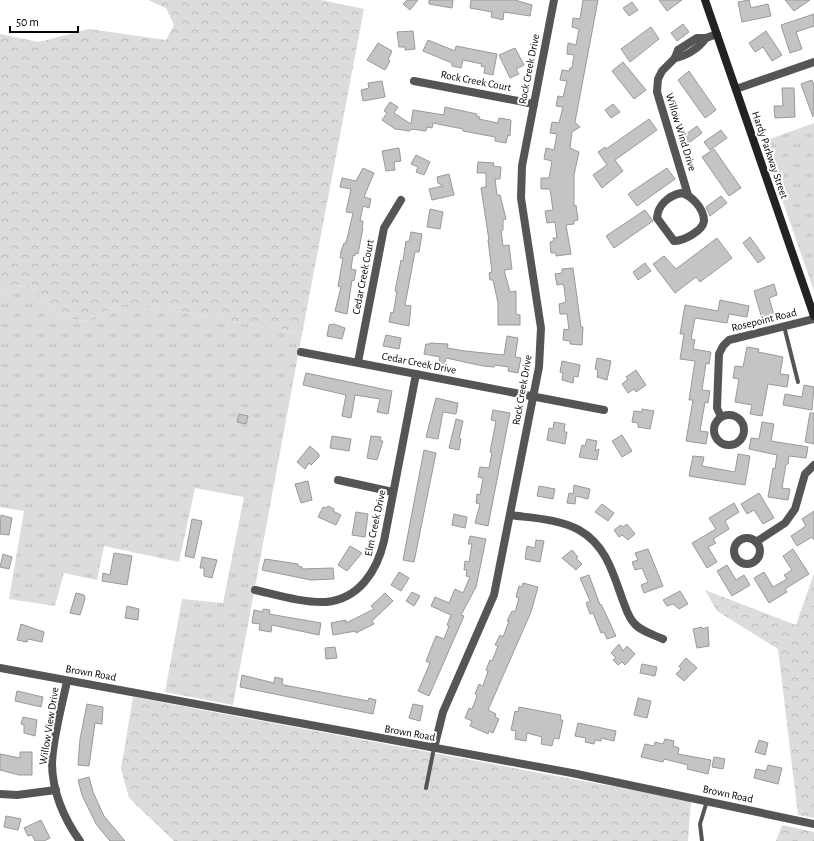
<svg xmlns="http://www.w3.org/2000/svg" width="814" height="841" viewBox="0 0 814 841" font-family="'Alegreya Sans',sans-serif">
<defs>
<pattern id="grass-tufts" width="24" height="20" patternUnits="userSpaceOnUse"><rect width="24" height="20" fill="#dcdcdc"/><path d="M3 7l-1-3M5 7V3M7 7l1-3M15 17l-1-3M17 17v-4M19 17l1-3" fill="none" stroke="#bbb"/></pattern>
<pattern id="forest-crowns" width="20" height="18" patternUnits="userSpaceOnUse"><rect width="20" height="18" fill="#dcdcdc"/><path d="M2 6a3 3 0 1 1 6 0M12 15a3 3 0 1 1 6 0" fill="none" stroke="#bbb"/></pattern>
</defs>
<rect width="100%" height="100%" fill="#fff"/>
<g fill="url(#grass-tufts)">
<path d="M814,123V291L762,142Z"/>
<path d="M11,285L30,286L60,317L91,322L116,305H144L302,334L233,705L165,692L182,599L223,603L244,497L195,488L179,562L104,546L97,580L64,573L55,606L9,599L24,511L0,507V293Z"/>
</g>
<g fill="url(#forest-crowns)">
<path d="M148,0H321L364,9L302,334L144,305H116L91,322L60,317L30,286L11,285L0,293V34L39,42L89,29L166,40L174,25L166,8Z"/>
<path d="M814,573V818L798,815L778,649L717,611L705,590L796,625Z"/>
<path d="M133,697L691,801L688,841H174L129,798L121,769Z"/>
<path d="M782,825L814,832V841H776Z"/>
</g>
<g fill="#c4c4c4" stroke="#999">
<path d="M407,0H418L410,10L403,4Z"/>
<path d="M429,0H453L452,8L429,4Z"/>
<path d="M471,0H515L532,5L530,16L504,12L503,20L491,17L492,12L470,8Z"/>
<path d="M583,0H598L575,122L580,127L572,132L570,148L579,152L574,175V206L576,205L578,220L574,221V224L566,225L571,254L556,256V253H551L550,242L554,241L553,238H557L555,222L547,223L545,211L553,210L550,189H541V178H549L552,161L544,159L546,148L554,150L557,134L550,133L552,122L559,123L563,107L556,106L558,96L563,97L567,81L560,80L562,70L569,71L570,68H572L574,55L567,54L568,43L576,45L579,29L572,27L573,18L580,19Z"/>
<path d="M659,0H682L667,11Z"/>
<path d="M749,0L751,8L768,4L771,16L742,22L738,2Z"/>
<path d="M785,0H810L794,11Z"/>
<path d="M632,2L638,10L629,16L623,8Z"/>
<path d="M814,14V26L796,32L802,49L790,53L781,25Z"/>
<path d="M683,24L689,32L677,41L671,33Z"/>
<path d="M651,27L659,39L630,62L621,49Z"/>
<path d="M413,31L415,49L405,50V47H399L397,32Z"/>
<path d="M766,31L782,55L772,61L763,47L755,52L749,43Z"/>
<path d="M428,40L455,51L456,46L497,54L493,75L484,73L485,67L481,66L482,64L463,60L461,68L452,66V63L423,51Z"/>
<path d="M378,43L392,51L388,60L390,61L385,70L367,60Z"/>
<path d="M515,48L524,65L516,69L519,74L510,78L499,55Z"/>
<path d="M623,62L646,90L634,99L612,71Z"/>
<path d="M689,71L716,110L705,118L678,80Z"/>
<path d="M812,80L814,85L813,117L801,84Z"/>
<path d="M382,81L385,97L363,101L361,90L369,88L368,83Z"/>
<path d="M782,88H794L795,117L775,118L774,106H783Z"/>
<path d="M390,102L398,107L394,113L411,124L413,110L444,115L445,107L477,114L476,116L480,117L479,119L498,123L499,118L511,120L510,136L508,135L506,143L495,141V137L463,131V129L433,123L432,128L427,127L426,131L411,129L410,131L395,129L382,120L387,113L384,111Z"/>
<path d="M613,104L620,112L611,118L605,110Z"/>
<path d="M649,119L657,130L615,160L623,171L602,188L593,175L607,165L598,152L605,147L606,149Z"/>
<path d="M697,126L702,133L686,145L681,138Z"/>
<path d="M721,130L727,138L710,150L704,142Z"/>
<path d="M399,148L401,161L394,162L395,170L386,171L382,151Z"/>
<path d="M714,149L741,188L729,196L702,157Z"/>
<path d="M416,155L430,162L424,175L416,172L418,167L411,164Z"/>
<path d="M478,162L494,163L493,166L501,167L500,179H495L497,195H500L506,219L503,220V230H501L503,246L509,245L512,269L504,270L510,292L516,291V314L520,315V325H498V303L493,280H490L489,273L492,272L488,240H489L481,188L486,187V173H477Z"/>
<path d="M363,168L374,173L364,197L371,199L369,208L363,206L360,221H363L362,228H363L358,254L355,253V256L353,255L351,269L356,270L354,281L352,280L347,314L335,311L341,287L338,286L343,258H340L341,251L344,243H346L353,213L346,212L351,189L340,187L342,178L356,181Z"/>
<path d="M667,168L675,179L637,206L628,194Z"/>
<path d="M449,174L454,195L432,200L429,189L443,186L438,183L437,177Z"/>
<path d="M721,196L727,203L710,216L706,207Z"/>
<path d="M430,209L443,212L440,229L427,227Z"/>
<path d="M645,210L653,221L614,248L606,236Z"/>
<path d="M411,232L422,234L419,252H415L405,305L411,306L409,326L389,322L391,312L393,313L394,309L397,291H395L401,260L403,261L406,241L409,242Z"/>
<path d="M750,237L765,258L758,263L743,243Z"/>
<path d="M717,238L732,258L700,282L696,277L675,293L653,264L664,256L676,269Z"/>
<path d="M645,263L651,271L638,280L633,272Z"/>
<path d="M573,268L581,327H583L582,345L570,344V341L563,340L564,329L569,330L567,314H560L559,304L566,302L564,287L563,284L557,285L555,274L562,273V269Z"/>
<path d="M774,284L777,295L769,298L774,315L762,319L754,291Z"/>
<path d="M720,300L749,306L747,317L729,314L727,323L695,318L691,339L695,340L693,349L711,352L709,364L706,363L702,390L710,391L708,403L705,402L700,431L708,432L706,444L686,441L693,400H689L695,361L680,359L684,334H680L685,305L718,311Z"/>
<path d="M334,324L345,328L342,339L327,336L329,325Z"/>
<path d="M386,335L401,338L399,349L383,346Z"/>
<path d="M507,336L518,338L515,357L521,358L518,373L508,371L509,367L495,365L494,367L483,366L446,358L444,365L439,364L440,357L424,354L426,344H430V343L448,344L447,348L465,351L504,355Z"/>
<path d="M747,347L759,349L758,352L783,357L780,374L789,375L787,387L768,384L762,416L750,414L752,405L735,402L739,379L733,378L735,366L743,367Z"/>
<path d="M597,358L611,361L607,380L597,377L598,370L595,369Z"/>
<path d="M562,361L580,365L578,377L574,376L573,383L562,380L563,373L560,372Z"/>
<path d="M636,370L646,385L636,392L634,389L628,393L622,384L628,379L626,377Z"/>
<path d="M306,373L392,391L388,414L377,412L380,399L355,395L351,418L342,416L346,395L303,385Z"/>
<path d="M804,385L814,387L812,410L783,405L785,394L802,397Z"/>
<path d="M436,398L458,403L456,414L443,412L438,439L426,437Z"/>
<path d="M642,409L654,411L650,429L638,427V423L632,422L634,411L642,412Z"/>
<path d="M493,410L510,413L488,526L475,523L480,504L476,503L477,494L480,495L483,478L478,477L480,467L489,468L492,453L490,452L496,421L491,420Z"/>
<path d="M810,413H814V444L805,442Z"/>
<path d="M239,414L248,416L246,424L237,422Z"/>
<path d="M456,419L463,421L459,439H461L459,450L449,448Z"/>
<path d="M554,422L565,424L564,432H567L565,444L547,440L549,428L553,429Z"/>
<path d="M762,422L774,424L771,441L808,447L806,458L789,456L788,464H786L782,488L790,489L788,500L768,497L773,468L775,469L777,455L749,449L751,438L759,439Z"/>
<path d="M622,435L632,451L622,457L612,441Z"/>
<path d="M332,436L351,439L349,451L330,448Z"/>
<path d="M371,436L381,437L380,441H383L377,460L367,458Z"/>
<path d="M587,439L597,441L595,451L599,449L597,460L579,457L582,445L585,446Z"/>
<path d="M310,446L319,454V457L311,465L309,463L305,469L297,462Z"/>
<path d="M424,450L436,453L414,562L403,560Z"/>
<path d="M738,454L750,456L745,485L689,476L693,456L704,457L702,466L735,472Z"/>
<path d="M308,481L312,500L301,503L295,484Z"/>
<path d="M574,485L590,489L588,499L576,496L575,504L567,503L569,493L573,494Z"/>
<path d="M539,486L555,489L553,499L537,496Z"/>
<path d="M759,493L774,518L763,524L754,510L747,514L741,504Z"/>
<path d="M734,503L739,512L725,521L729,529L713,539L716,543L708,547L717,562L707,568L692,543L716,529L709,518Z"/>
<path d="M602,504L614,513L608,521L595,512Z"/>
<path d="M328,506L334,509L333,511L341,515L336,525L318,517L323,507L326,508Z"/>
<path d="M814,511V540L812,537L797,546L791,536L806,526L802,519Z"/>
<path d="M356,512L368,514L365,537L352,535Z"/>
<path d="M454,514L467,517L465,528L452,525Z"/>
<path d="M1,515L12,518L9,535L0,534Z"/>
<path d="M192,519L202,521L194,558L185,556Z"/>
<path d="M627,524L635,534L628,540L622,535L619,537L614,530L621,525L623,527Z"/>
<path d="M470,536L486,539L476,587L461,615L464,616L429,696L418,691L430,663L426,661L436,636L444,639L449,626L447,625L451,615L431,606L435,597L449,603L455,589L463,593L470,577L466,576L467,570H464L465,561L469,562L472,544H468Z"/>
<path d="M536,540L544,541L540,562L525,559L527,546L535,548Z"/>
<path d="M350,546L362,553L347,571L338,565Z"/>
<path d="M648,549L663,586L644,593L641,585L648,582L642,568L635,570L632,562L638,560L635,553Z"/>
<path d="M793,549L809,574L785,589L787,592L769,603L754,578L764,572L773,587L787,579L784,575L792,570L783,556Z"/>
<path d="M572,550L578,557L576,558L582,564L576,570L562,558Z"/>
<path d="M114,553L132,556L127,585L102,581L103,573L110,575Z"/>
<path d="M3,554L12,557L9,569L0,567Z"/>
<path d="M202,557L217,560L212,578L204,576V568H200Z"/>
<path d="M265,559L298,564V566L302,567V569L333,568L334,579L311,580L262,570Z"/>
<path d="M727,565L736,580L744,575L750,585L732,596L717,571Z"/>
<path d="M399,572L409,578L401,591L391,585Z"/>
<path d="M589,575L600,605L601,604L616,636L607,639L604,632L601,633L593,613L590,614L586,603L590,601L580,578Z"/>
<path d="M523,583L538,587L531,612L488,710L496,714L495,717L499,719L493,733L489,731L488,734L470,726L472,721L465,718L469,708L472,709L477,696L475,694L479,684L483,686L488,671L486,670L490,660L492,661L498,646L495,645L500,635L503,637L509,621H507L512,611L515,612L519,598L516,597L519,586L522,587Z"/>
<path d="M680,591L688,604L679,609L673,604L667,606L663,600Z"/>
<path d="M412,592L420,596L414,606L406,601Z"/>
<path d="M76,593L84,595L85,599L80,615L70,613Z"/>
<path d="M385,593L393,601L372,621L374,624L356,633V631L333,635L331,623L346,620V623L374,609L371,606Z"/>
<path d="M127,606L139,609L138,620L125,618Z"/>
<path d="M263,609L270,610L269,614L321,623L319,635L272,625L271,632L259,630L260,624L252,623L254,610L263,612Z"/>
<path d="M21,624L44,632L42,642L28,639L27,642L17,640Z"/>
<path d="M702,627V629L708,627L709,646L697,648L693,629Z"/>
<path d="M619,644L623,651L627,646L635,654L625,665L622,662L618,665L613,660L616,658L611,653Z"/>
<path d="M335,647L337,658L326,659L325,648Z"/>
<path d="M686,658L697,668L684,681L676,674L681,669L679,666Z"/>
<path d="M642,664L657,667L655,676L640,673Z"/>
<path d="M242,675L274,683L275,677L283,679L282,683L284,685L368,701L369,698L376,700L373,714L240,687Z"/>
<path d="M17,691L43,697L41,707L15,701Z"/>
<path d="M638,698L651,701L647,718L634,715Z"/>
<path d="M87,704L103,707L102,724L95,723L89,766L78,765L80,739Z"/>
<path d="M413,704L423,706L420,721L409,718Z"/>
<path d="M519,707L561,715L560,720H563L559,739L554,738L552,746L541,744L542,737L527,733L526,741L515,739L516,731L511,730L515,711L518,712Z"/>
<path d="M23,717L37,720L35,736L24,733V725L21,724Z"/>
<path d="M578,723L616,731L614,741L601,738V741L595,740L594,744L585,742L586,738L575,736Z"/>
<path d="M665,739L674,741L673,746L679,748L678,754L711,760L708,774L687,769L688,765L664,759L663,762L641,757L645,744L654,746L655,742L663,744Z"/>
<path d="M759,740L768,743L765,755L755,752Z"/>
<path d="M20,752H32V775H19L0,770V754L20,758Z"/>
<path d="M714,757L725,759L723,769L712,767Z"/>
<path d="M768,765L782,768L778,784L754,778L756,769L766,771Z"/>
<path d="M89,777L93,792L104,816L125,841H110L96,824L82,795L78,780Z"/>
<path d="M6,816L21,819L18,830L4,827Z"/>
<path d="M41,820L50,838L44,841H35L32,835L28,836L24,828Z"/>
</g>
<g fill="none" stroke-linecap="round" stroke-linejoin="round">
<g stroke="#555" stroke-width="4">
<path d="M784,326L798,382"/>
<path d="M426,788L434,748"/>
<path d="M702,841L700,824L707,801"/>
</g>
<g stroke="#555" stroke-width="8">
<path d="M675,58C687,56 699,48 706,38"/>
<path d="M414,81L534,104"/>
<path d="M736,89L814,62"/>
<path d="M681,193C691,195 704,208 704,221C703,231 683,241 674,241L657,218C658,205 668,196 681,193Z"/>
<path d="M688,195L657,92L658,79L662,71L675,58L678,50L697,38H706L717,34"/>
<path d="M301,352L604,410"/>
<path d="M358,362L384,228L401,200"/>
<circle cx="729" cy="430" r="15"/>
<path d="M721,417L717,408L719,354L723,346L729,340L814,319"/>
<path d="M338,480L393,492"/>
<path d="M510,515C532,518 560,519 579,530C606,545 613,573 623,601C626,608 628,617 634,623C640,631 654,635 663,639"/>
<circle cx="747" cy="551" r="13"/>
<path d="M756,542L785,523L795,509L805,474L814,465"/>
<path d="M255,590C277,595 303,603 326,602C359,599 377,571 384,541L416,374"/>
<path d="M0,668L572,773L814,824"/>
<path d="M67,681C62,706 53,737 52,763C52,791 64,819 80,841"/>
<path d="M434,748L443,712L494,595L539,367L541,328L521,198L522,166L554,0"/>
<path d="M0,794L17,795L56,790"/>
</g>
<path stroke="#222" stroke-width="8" d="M705,0L814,316"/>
</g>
<g text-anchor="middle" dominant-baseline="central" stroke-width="4" stroke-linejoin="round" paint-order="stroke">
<g font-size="11" fill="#000" stroke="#fff">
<text transform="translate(529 69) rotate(-79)">Rock Creek Drive</text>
<text transform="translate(476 81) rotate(11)">Rock Creek Court</text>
<text transform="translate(681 132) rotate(73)">Willow Wind Drive</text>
<text transform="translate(770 155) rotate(71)">Hardy Parkway Street</text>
<text transform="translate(363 277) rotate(-79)">Cedar Creek Court</text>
<text transform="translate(764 320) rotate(-14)">Rosepoint Road</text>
<text transform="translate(419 363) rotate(11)">Cedar Creek Drive</text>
<text transform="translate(522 390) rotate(-80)">Rock Creek Drive</text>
<text transform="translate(375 523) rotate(-78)">Elm Creek Drive</text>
<text transform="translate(91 673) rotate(10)">Brown Road</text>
<text transform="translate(49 726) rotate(-81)">Willow View Drive</text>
<text transform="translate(410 733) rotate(10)">Brown Road</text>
<text transform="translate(728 794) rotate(12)">Brown Road</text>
</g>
</g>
<path d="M10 26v6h68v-6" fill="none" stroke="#000000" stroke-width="2"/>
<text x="16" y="26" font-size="12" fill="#000000" stroke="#ffffff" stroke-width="3" paint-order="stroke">50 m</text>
</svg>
